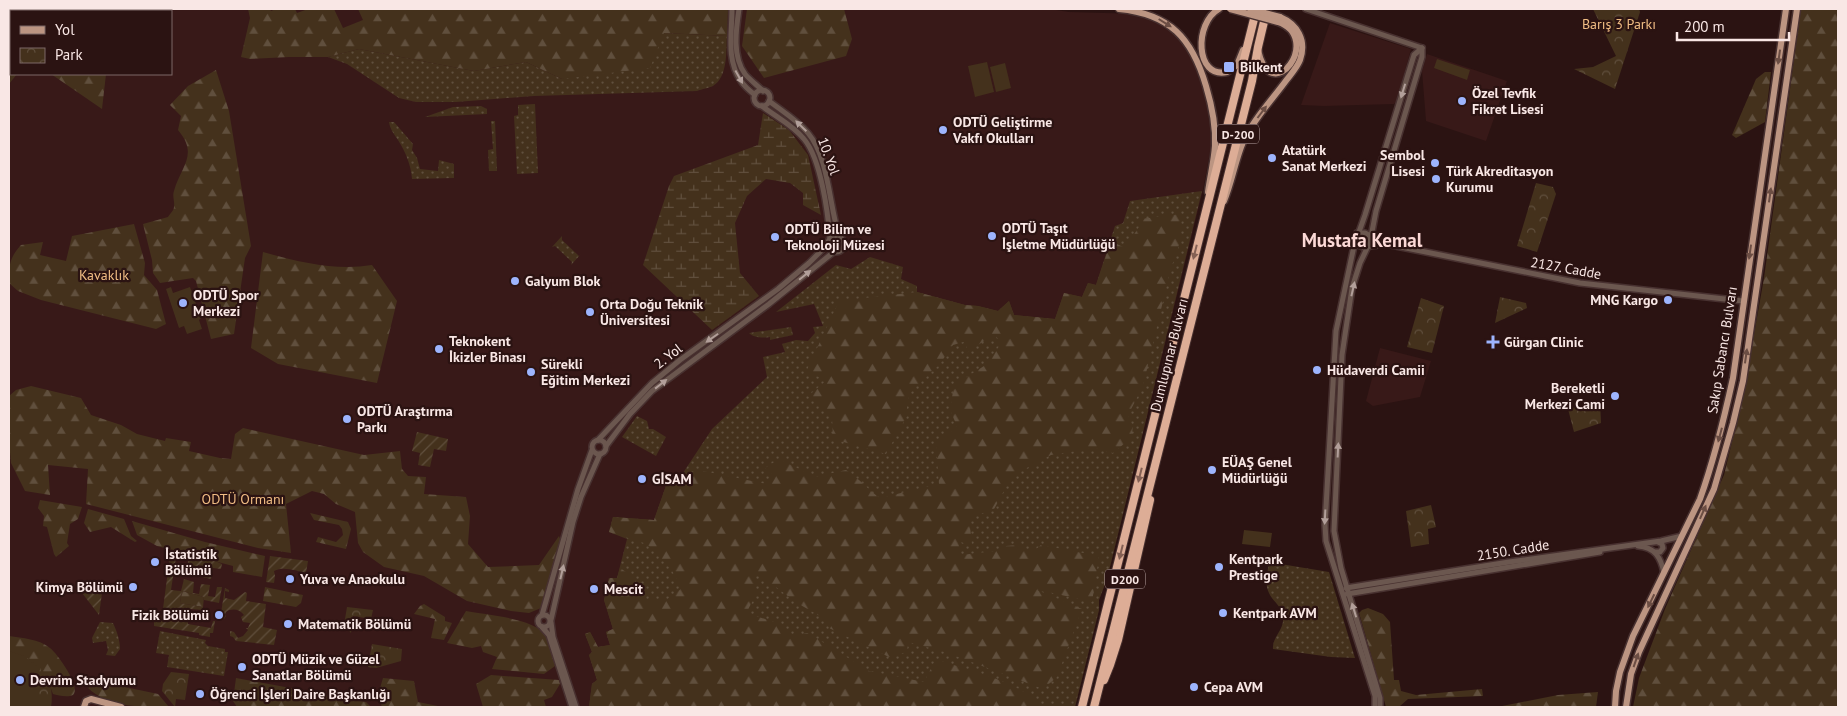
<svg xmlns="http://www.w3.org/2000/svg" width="1847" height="716" viewBox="0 0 1847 716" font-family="'PT Sans',sans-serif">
<defs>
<pattern id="grass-dots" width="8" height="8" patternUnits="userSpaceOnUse" patternTransform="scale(1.25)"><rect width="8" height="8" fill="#44311c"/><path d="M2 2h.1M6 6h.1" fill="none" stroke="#604f3d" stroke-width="1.8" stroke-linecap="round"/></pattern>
<pattern id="forest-firs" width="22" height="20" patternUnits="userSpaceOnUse" patternTransform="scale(1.25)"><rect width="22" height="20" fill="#44311c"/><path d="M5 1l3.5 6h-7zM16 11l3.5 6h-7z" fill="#604f3d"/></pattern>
<pattern id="wetland-marsh" width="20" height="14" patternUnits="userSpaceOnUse" patternTransform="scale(1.25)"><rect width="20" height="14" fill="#44311c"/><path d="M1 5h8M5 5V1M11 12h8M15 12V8" fill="none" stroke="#604f3d"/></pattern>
<pattern id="park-crowns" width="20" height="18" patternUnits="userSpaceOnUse" patternTransform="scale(1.25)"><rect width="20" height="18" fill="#44311c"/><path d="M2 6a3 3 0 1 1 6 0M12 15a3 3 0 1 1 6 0" fill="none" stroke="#604f3d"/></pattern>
<pattern id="garden-furrows" width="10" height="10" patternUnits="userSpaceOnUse" patternTransform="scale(1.25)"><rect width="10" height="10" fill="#44311c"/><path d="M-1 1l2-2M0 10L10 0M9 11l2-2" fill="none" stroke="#604f3d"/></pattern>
</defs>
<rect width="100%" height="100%" fill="#2b1312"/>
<g fill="#381918" fill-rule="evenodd">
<path d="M9,9H1050L1069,12L1140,14L1169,30L1185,46L1199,73L1209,106L1212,142L1203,190L1107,579L1099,600V610L1075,707H9ZM11,11H171V74H11Z"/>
<path d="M1330,23L1411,49L1397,101L1394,104L1324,106L1301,105Z"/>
<path d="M1427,54L1507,81L1486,141L1426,121L1422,71Z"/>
<path d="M1380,348L1431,361L1420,397L1373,406L1366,401Z"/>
</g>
<g fill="url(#grass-dots)">
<path d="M664,33L727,36C726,51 728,77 713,86C709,88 702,89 697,91L534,96L456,102H416L399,98L347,64L328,57L359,49L474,71L526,62L562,79Z"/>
<path d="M535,104L538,173L517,174L514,116L518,115V105Z"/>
<path d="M481,106L487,109V114L425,117L453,107Z"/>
<path d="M491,121H495L497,171H489L488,150L493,149Z"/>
<path d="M389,122H394L413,144L412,150L417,158L420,169L438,171L439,160L454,164V178L412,179C411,165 406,153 398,140C394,134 390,129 389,122Z"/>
<path d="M1202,191L1107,579L1099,600V610L1075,707H589L592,684L597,680L589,655L592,652L585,634L590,632L598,647L610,645L606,632L613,629L604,600L609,578H617L627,539L609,532L613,517L654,520L667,483L679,479L712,429L767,377L763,357L785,352L782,344L796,340L808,341L815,333L813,327L823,326L814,304L776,312L836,265L851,269L870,257L903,267L901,279L917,286V292L965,305L978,306L998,311L1009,301L1014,315L1055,319L1064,293L1082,297L1088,283L1096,285L1115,226L1123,223L1130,201Z"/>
<path d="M562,236V240L579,256L581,254L571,265L572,262L555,246L552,247Z"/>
<path d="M791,327L793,335L770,340V337C763,338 754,338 749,333Z"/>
<path d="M637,416L647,421L649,429H653L666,437L656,456L622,437Z"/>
<path d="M1269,562L1329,572L1355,658L1331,657L1273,649C1272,636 1285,630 1283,616C1282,606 1273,602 1269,593C1264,584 1268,571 1269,562Z"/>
<path d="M100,622L113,623C117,632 120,640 120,649L115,656L106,655L108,650L106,641L93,643L92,638Z"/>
<path d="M160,631L206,640L205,643L208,646L225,649V652H228L224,676L167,667L169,655L156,653Z"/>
</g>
<g fill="url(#forest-firs)">
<path d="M9,9H139L121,11H11V74H17L9,84Z"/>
<path d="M248,9H270L271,11L276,9H295L297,13L308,9H334L343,28L363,20L358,9H728L727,36L664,33L650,68L562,79L526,62L474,71L359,49L328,57H289L250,59L241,57L250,18Z"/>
<path d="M747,9H844L852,39L846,56L764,78L742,46Z"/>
<path d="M1801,9H1838V707H1633L1639,678L1665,609L1724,475L1743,397L1764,278Z"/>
<path d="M216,70L229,111L251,246L245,258L234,334L211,339L196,281L193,278L160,283L153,273L152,260L143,224L168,217C170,214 174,210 174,207C175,202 172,196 174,191C181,166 199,155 178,130L181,116L170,105L188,86Z"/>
<path d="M1765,72H1771L1765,122L1736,138L1732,135L1756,79Z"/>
<path d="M51,74H106L102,109Z"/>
<path d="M1181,214C1182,234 1180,249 1171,267L1143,386L1128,415L1133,427L1131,438L1113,453L1094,448L1051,455L1012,476L993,511L969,516L972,546L958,541L961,555L1004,550L1006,546L1018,545L1021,550H1035L1041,545L1099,556L1092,602L1035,589L1082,609L1057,677L1043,689L945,652L908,642L907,652L889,657L829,628L827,620L797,603L764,578L756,574V595L746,613L778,623L791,636L808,633L869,671L924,682L936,659C970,671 1019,681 1043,707H589L592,684L597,680L589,655L592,652L585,634L590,632L598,647L610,645L606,632L613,629L604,600L609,578H617L620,568L635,578L642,600L665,601L682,588L671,569L647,544L609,532L613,517L654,520L667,483L698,470L766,484L774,476L765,468L779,459L815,477L846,470C859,478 868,490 880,498L939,484L936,446L957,426L950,410L954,385L984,366L1001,344L996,336L984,341L963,355L970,340L953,345L939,365L912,390L907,402V416L886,454L833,439L832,416L808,396L827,380L806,372L839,301L917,292L965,305L978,306L998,311L1009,301L1014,315L1055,319L1064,293L1082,297L1088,283L1096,285L1111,241L1125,248L1139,227L1140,219Z"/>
<path d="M134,224L145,263L144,275L157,290L166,324L156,329L41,300L18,291L9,283C9,266 9,258 21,245L43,242L40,255L66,261L72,236Z"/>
<path d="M263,252C298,262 336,271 372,265L397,301L377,383L278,364L251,348Z"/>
<path d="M31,386L81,398L91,415L121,425L137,434L165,441L166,438L191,442L189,451L220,458L231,459L235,434L243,428L364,455L400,451L402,469L408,476L426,477L424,494L466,497L470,516L468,544L488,567L539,565L559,536L561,541L541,608L529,613L511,611L467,601L424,576L384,567L363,552L358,543L355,512L336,504L324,494L312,491L286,504L291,553L258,548L86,504L88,469L48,465L50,495L25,491L11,463L9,441V396L16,390Z"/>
<path d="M40,500L82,507L78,519L70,524L67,543L69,546L56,557L54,554L47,527L43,526L44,516L38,508Z"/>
<path d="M88,509L124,519L131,536L137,541L135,542L111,527L90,532L84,523Z"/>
<path d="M310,513L348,522L351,529L346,549L316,542L318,537L336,542L343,535L342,529L339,525L314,520Z"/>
<path d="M132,521L205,542L265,556L262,577L233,572V566L157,546L137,535Z"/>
<path d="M265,587L303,595L301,603L296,607L263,601Z"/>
<path d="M182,591L204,597L203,607L180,603Z"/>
<path d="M424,604L445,617V621L452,623L444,640L431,638L435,619L414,614L420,606Z"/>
<path d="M1368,608L1383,614L1390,622L1394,680H1399L1401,691L1416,695L1482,689L1483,696L1408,699L1400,706L1386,707L1359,613L1362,610Z"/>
<path d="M466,611C486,615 536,618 546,636C551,645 553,657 555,666L544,674L492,669L497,657L483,652L481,646L472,648L447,643Z"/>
<path d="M9,636C22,638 39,639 50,648C57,653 82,688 73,695C67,698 58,695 53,694C43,665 35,663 9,651Z"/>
<path d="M491,675L559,680L560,684L552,697L544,700L546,707H483L476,684Z"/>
<path d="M236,678L366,702L371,707H237L233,701Z"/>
<path d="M383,678L414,681L418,702L443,707H382L378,695Z"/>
<path d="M106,683L158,694L169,707C142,707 109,708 88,688L96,684Z"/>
<path d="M1598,692L1596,707H1497L1558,695Z"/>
</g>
<path fill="url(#wetland-marsh)" d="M763,113L789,130L808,155L821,215L803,205V193L790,183L766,179L747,196L735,223L740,273L759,296L712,330L643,265L669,186L674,176L758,145Z"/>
<g fill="url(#park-crowns)">
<path d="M1593,9H1639L1640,12L1615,89L1574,69L1593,67L1616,56Z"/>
<path d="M1536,183L1553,187L1556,194L1537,252L1517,246Z"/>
<path d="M1500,297L1526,303L1527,308L1495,323Z"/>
<path d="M1421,298L1444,306L1432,353L1407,347Z"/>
<path d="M1600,401L1601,423L1574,432L1568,409Z"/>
<path d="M1431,505L1436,527L1428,529L1429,544L1411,547L1406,511Z"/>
<path d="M347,607L373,610L371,619L353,616L351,633L344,625Z"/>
<path d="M372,644L402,649L401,661L376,668L368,667Z"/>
<path d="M9,651C37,658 56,677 51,707H9Z"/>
<path d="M171,672L189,674L185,700L176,699L175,707L162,691L163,684Z"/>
</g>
<g fill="url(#garden-furrows)">
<path d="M417,432L448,439L446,451L434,449L430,467L418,465L420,453L412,451Z"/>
<path d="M170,556L176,557L171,590L181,591L184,579L194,582L193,593L199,594L201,584L210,585L208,596L215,597L217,587H222L219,603L204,600V597L182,591L180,603L203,607V610L191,609L188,618V624L211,628L213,621H215L213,633H210V637L199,635V633L154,626V622L162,616Z"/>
<path d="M189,556L215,561L222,564L221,569L213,568L211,579L202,577L204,566L198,565L196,575L186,574Z"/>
<path d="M270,556L308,561L306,573C296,571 284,566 274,571L275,576L274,583L266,582Z"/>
<path d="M35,581L59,585L58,593L54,594L34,591Z"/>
<path d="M225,588L229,590V592L225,591V598L234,600L245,592L247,593L246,601L266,604L263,627L277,630L274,645L236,641L233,637L230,636V631L234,632L238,638L243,636L248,630L246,628H248L250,623L243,622L241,617L244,615C239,609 232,608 226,612L225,615L226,616L224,619H220Z"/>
<path d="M79,589L102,593L99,615Z"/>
</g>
<g fill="#44311c">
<path d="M1437,59L1470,70L1467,80L1434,68Z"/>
<path d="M987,62L994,92L975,97L968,66Z"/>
<path d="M1005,63L1011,88L996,92L990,67Z"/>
<path d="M171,287L173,293L190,287L201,318L199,320L202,329L187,334L184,326L179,328L166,289Z"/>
<path d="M1244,530L1272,533L1270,547L1242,544Z"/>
<path d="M9,651L24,656L41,669L31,678L37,690V707H9Z"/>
</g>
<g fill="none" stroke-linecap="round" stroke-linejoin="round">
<defs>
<g id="minor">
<path d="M732,9C732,33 726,60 741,81C744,86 750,91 755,95"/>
<path d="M739,9C736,30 732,56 745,74C750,80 757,85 763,91"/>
<path d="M1306,9L1422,48"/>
<circle cx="762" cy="98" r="8"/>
<path d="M769,101C782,111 797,120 808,133C829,158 829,205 839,236"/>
<path d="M762,106C776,117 793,125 804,139C821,159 828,213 830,239"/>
<path d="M1357,233H1365L1383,243"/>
<circle cx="836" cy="244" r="8"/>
<path d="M1354,243L1363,247L1386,244L1580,283L1743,301"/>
<circle cx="599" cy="447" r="7"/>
<path d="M598,440L652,383L680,360L778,289L809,263L829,243"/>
<path d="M606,446L630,414L652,391L769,304L835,251"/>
<path d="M1638,546C1655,547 1661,558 1664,573"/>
<path d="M1655,552H1660L1663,548L1662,544L1658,542"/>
<path d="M1346,588L1509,562L1661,541L1682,536"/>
<path d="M1347,594L1600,552"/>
<circle cx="544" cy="621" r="6"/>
<path d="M542,615L578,489L592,450"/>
<path d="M551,620L573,522L581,497L600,454"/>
<path d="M551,622L553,637L576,707"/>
<path d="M542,627L549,635L572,707"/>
<path d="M1375,707V696L1326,541L1325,525L1336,331L1354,246L1365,215L1414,55L1422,48"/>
<path d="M1380,707V698L1341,568L1334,531L1342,355L1352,288L1360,263L1370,242L1376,211L1422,57V48"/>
</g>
<g id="major">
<path d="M1119,9C1170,14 1192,38 1206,86C1212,106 1216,125 1215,146C1214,161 1210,177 1208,192"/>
<path d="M1219,9C1194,23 1195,79 1227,72L1237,65L1243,50"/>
<path d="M1258,50C1271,110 1324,38 1278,22"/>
<path d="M1224,201C1232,182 1235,161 1243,142C1253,120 1271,101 1285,82C1290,75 1297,68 1300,60C1307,40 1297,24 1280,17"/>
<path d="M84,707L86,701L91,699L121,707"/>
<path d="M1615,707L1616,691L1620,672L1633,636L1700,499C1714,460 1724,419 1733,378L1786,9"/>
<path d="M1626,707L1631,674L1639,652L1714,489L1733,423L1743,381L1797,9"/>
</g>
<g id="highway">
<path d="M1104,680L1110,665L1118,640L1150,500"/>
<path d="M1082,707L1256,11"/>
<path d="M1094,707L1252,81L1258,47L1267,9"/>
</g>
</defs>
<use href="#minor" stroke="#483130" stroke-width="8"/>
<use href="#major" stroke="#483130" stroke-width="9"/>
<use href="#highway" stroke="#483130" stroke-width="10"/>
<use href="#minor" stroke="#6b574f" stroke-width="5"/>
<use href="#major" stroke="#bc9582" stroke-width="6"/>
<use href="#highway" stroke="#ddad96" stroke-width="8"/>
<defs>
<g id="major-bridge">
<path d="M1230,9L1278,22"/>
<path d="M1250,9L1280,17"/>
</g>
</defs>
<use href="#major-bridge" stroke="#483130" stroke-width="9" stroke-linecap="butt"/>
<use href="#major-bridge" stroke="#bc9582" stroke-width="6"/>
</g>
<defs><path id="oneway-solid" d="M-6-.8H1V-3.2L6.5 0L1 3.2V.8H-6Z" transform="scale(1.25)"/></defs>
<g fill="#6c4e44">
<use href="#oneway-solid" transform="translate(1165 23) rotate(32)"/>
<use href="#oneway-solid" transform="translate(1779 57) rotate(98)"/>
<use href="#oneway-solid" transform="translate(1262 112) rotate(-53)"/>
<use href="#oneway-solid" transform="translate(1770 195) rotate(-82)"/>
<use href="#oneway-solid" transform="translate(1750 252) rotate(98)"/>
<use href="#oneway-solid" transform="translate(1746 356) rotate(-82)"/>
<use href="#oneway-solid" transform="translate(1720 435) rotate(105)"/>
<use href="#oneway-solid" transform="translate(1703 512) rotate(-66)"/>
<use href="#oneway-solid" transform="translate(1651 601) rotate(116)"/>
<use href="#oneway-solid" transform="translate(1636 660) rotate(-71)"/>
</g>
<g fill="#b29f9a">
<use href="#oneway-solid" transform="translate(739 77) rotate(61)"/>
<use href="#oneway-solid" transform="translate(1403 91) rotate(107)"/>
<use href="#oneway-solid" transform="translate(801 126) rotate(-136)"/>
<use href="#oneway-solid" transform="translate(805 275) rotate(-39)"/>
<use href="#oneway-solid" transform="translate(1353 289) rotate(-77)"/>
<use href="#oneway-solid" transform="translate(712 338) rotate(145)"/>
<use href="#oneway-solid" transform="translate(661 384) rotate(-38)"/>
<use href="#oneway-solid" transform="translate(1338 450) rotate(-87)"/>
<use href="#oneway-solid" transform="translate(1325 517) rotate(93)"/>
<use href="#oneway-solid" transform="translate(562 572) rotate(-77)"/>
<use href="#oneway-solid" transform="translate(1354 610) rotate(-107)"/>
</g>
<g fill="#846054">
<use href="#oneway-solid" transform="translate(1195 252) rotate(104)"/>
<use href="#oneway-solid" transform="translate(1140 475) rotate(104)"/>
<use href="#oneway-solid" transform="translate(1121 552) rotate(104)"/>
</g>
<g fill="#9db4fd" stroke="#2b1312" stroke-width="2">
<rect x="1223" y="61" width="12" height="12" rx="2.5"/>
<circle cx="1462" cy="101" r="5"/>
<circle cx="943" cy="130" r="5"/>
<circle cx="1272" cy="158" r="5"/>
<circle cx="1435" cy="163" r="5"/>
<circle cx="1436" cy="179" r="5"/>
<circle cx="992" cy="236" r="5"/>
<circle cx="775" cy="237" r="5"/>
<circle cx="515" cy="281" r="5"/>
<circle cx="1668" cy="300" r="5"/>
<circle cx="183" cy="303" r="5"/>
<circle cx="590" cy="312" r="5"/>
<path d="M1490.5 334.5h5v5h5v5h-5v5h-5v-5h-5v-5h5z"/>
<circle cx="439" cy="349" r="5"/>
<circle cx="1317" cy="370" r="5"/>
<circle cx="531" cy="372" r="5"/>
<circle cx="1615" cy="396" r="5"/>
<circle cx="347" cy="419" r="5"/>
<circle cx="1212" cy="470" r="5"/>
<circle cx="642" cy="479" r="5"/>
<circle cx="155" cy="562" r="5"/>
<circle cx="1219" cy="567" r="5"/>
<circle cx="290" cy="579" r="5"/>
<circle cx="133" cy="587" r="5"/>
<circle cx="594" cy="589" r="5"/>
<circle cx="1223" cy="613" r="5"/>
<circle cx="219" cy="615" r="5"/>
<circle cx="288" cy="624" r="5"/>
<circle cx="242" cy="667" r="5"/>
<circle cx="20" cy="680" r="5"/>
<circle cx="1194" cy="687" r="5"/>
<circle cx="200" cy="694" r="5"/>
</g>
<g text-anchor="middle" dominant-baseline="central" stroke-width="4.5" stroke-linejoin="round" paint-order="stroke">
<g fill="#2b1312" stroke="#bba7a6" stroke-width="1">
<rect x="1217" y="124.5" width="42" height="19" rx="4"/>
<rect x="1105" y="569.5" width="40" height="19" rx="4"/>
</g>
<g font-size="12" font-weight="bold" fill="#f9e7e5">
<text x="1238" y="134">D-200</text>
<text x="1125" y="579">D200</text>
</g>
<g font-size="14" fill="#f1bd84" stroke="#2b1312">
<text x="1619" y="24">Barış 3 Parkı</text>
<text x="104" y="275">Kavaklık</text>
<text x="243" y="499">ODTÜ Ormanı</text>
</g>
<g font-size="14" font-weight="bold" fill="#f9e7e5" stroke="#2b1312" text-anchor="start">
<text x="1240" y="67">Bilkent</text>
<text x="1472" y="93">Özel Tevfik<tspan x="1472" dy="16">Fikret Lisesi</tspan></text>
<text x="953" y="122">ODTÜ Geliştirme<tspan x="953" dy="16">Vakfı Okulları</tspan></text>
<text x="1282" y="150">Atatürk<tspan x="1282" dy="16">Sanat Merkezi</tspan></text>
<text x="1425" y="155" text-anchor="end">Sembol<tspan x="1425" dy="16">Lisesi</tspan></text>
<text x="1446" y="171">Türk Akreditasyon<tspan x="1446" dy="16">Kurumu</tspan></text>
<text x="1002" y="228">ODTÜ Taşıt<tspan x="1002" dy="16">İşletme Müdürlüğü</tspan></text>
<text x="785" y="229">ODTÜ Bilim ve<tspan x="785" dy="16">Teknoloji Müzesi</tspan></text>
<text x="525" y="281">Galyum Blok</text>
<text x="193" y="295">ODTÜ Spor<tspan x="193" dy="16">Merkezi</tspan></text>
<text x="1658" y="300" text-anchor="end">MNG Kargo</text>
<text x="600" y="304">Orta Doğu Teknik<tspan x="600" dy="16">Üniversitesi</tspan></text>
<text x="449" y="341">Teknokent<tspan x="449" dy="16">İkizler Binası</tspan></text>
<text x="1504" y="342">Gürgan Clinic</text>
<text x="541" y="364">Sürekli<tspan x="541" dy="16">Eğitim Merkezi</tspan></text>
<text x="1327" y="370">Hüdaverdi Camii</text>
<text x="1605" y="388" text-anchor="end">Bereketli<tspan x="1605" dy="16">Merkezi Cami</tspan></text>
<text x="357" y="411">ODTÜ Araştırma<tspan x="357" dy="16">Parkı</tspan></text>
<text x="1222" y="462">EÜAŞ Genel<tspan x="1222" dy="16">Müdürlüğü</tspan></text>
<text x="652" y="479">GİSAM</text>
<text x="165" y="554">İstatistik<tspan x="165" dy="16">Bölümü</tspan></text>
<text x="1229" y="559">Kentpark<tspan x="1229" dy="16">Prestige</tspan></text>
<text x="300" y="579">Yuva ve Anaokulu</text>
<text x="123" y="587" text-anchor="end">Kimya Bölümü</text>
<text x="604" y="589">Mescit</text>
<text x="1233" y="613">Kentpark AVM</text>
<text x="209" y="615" text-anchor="end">Fizik Bölümü</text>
<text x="298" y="624">Matematik Bölümü</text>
<text x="252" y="659">ODTÜ Müzik ve Güzel<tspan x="252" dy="16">Sanatlar Bölümü</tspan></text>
<text x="30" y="680">Devrim Stadyumu</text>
<text x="1204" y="687">Cepa AVM</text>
<text x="210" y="694">Öğrenci İşleri Daire Başkanlığı</text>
</g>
<g font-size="14" fill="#f9e7e5" stroke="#2b1312">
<text transform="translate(829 156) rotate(70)">10. Yol</text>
<text transform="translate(1566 268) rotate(10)">2127. Cadde</text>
<text transform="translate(1722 350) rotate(-81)">Sakıp Sabancı Bulvarı</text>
<text transform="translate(1169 355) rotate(-76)">Dumlupınar Bulvarı</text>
<text transform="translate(668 356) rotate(-38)">2. Yol</text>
<text transform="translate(1513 550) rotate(-9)">2150. Cadde</text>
</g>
<g font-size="19" font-weight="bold" fill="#fcd9d6" stroke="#2b1312">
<text x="1362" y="240">Mustafa Kemal</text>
</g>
</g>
<rect width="1847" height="716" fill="none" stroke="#f9e7e5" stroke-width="20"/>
<rect x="10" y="10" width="162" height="65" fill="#2b1312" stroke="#7d6866"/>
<rect x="20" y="26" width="25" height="8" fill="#bc9582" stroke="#7d6866"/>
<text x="55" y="35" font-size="15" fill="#f9e7e5">Yol</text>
<rect x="20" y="48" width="25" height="15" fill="url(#park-crowns)" stroke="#7d6866"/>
<text x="55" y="60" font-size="15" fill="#f9e7e5">Park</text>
<path d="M1677 32v8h112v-8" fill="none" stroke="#f9e7e5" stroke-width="2.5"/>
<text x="1684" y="32" font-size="15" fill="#f9e7e5" stroke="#2b1312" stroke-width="4" paint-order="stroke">200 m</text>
</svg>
